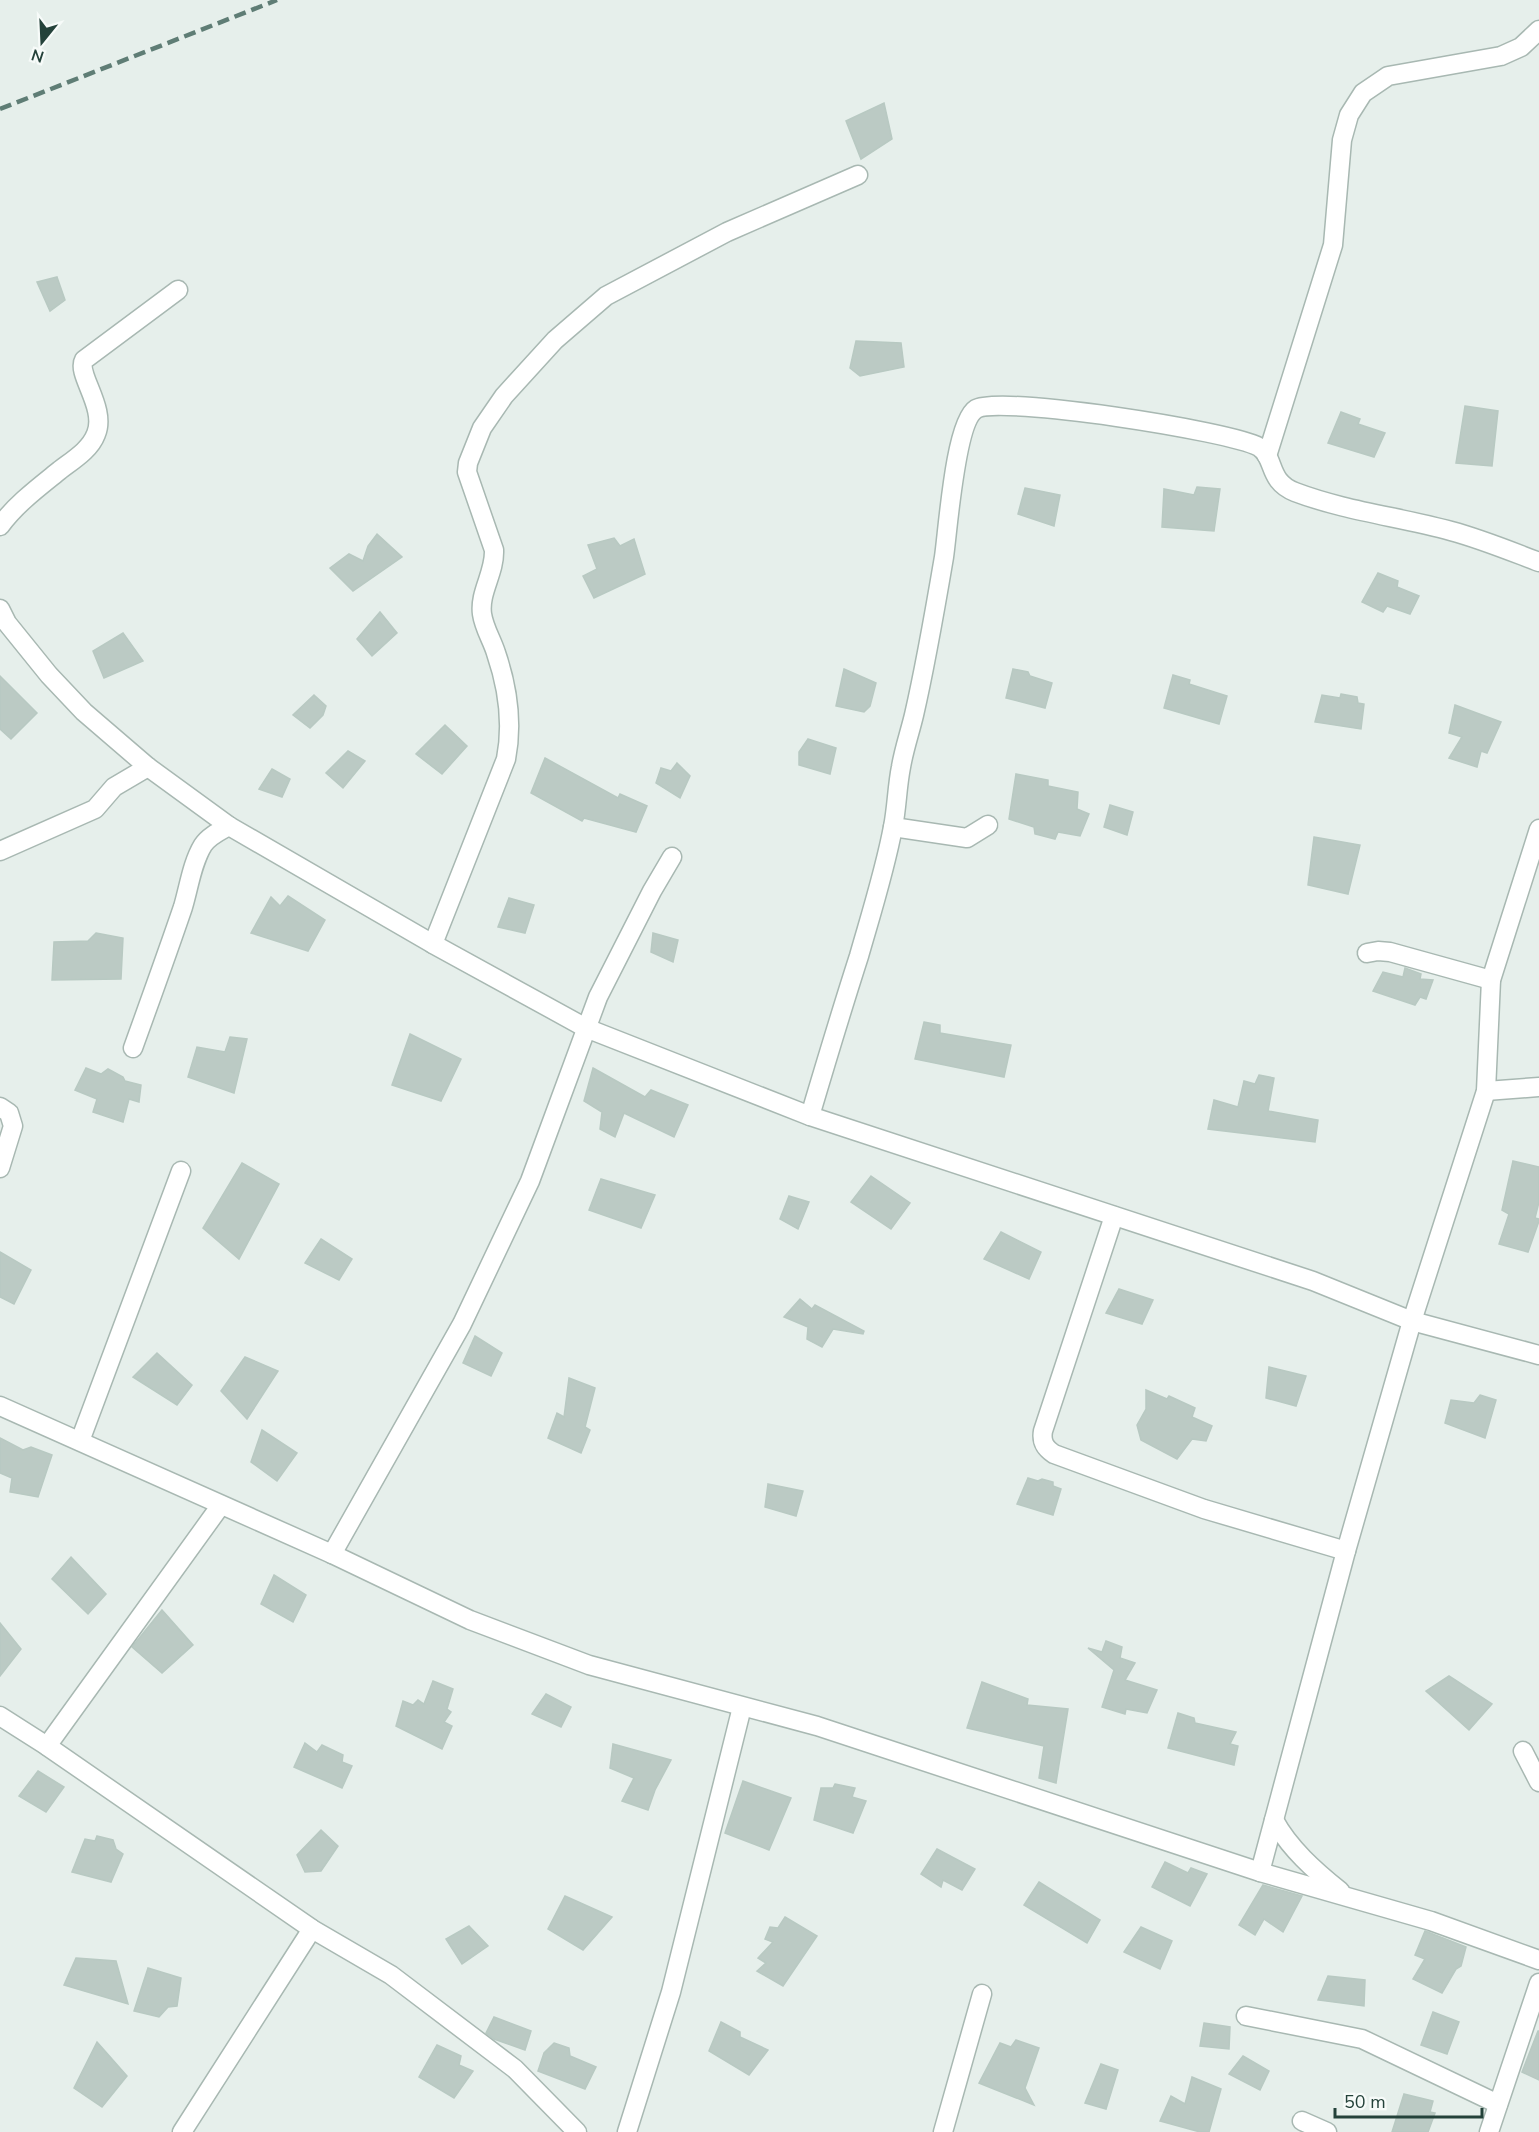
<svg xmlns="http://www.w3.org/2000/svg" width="1539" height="2132" viewBox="0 0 1539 2132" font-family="'Nunito Sans',sans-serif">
<rect width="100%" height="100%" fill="#e6efeb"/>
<g fill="#bbcac4" stroke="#b8c9c2" stroke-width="1.5">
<path d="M884,103L892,139L861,159L846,121Z"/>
<path d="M57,277L65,300L50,311L37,282Z"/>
<path d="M856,341L901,343L904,367L860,376L850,368Z"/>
<path d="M1465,406L1498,411L1492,466L1456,463Z"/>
<path d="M1341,412L1360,419L1358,424L1385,433L1374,457L1328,443Z"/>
<path d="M1197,487L1220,489L1214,531L1162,527L1164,489L1194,495Z"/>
<path d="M1025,488L1060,495L1054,526L1018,514Z"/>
<path d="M377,534L402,557L353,591L330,568L349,554L363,561L368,546Z"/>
<path d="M614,538L620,546L634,539L645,574L594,598L583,576L597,569L588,545Z"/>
<path d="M1378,573L1398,581L1397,587L1419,596L1410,614L1387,606L1383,612L1362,602Z"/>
<path d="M380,612L397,633L372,656L357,639Z"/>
<path d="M123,633L143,661L104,678L93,651Z"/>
<path d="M844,669L876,683L870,706L864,712L836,706Z"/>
<path d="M1013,669L1028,672L1030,676L1052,683L1045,708L1006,698Z"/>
<path d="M1173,675L1190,680L1189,684L1227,696L1219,724L1164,708Z"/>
<path d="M0,676L37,713L11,739L0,729Z"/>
<path d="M1341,694L1357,697L1358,703L1364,704L1361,729L1315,722L1322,695L1340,698Z"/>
<path d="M314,695L326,706L323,715L310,728L293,715Z"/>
<path d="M1455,705L1501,722L1487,753L1481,751L1477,767L1449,758L1462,737L1449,733Z"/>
<path d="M445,725L467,746L442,774L416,754Z"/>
<path d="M808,739L836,748L830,774L799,765V752Z"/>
<path d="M348,751L365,761L343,788L326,773Z"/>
<path d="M545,758L618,798L620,794L647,806L636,832L584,818L582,821L531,793Z"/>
<path d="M677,763L690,776L680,798L656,783L661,768L671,771Z"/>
<path d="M272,769L290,779L282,797L259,789Z"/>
<path d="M1016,774L1048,780V786L1078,792L1077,809L1089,814L1080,836L1058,832L1055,839L1035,834L1034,827L1009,819Z"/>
<path d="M1110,805L1133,812L1127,835L1104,827Z"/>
<path d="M1314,837L1360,845L1348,894L1308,885Z"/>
<path d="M288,896L325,920L308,951L251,933L271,897L280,906Z"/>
<path d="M509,898L534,905L525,933L498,927Z"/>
<path d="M96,933L123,938L121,979L52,980L54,942L88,941Z"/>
<path d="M653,933L678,940L673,962L651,952Z"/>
<path d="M1405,968L1421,974L1420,979L1433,980L1426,999L1420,997L1415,1005L1373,991L1383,972L1403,977Z"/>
<path d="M924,1022L940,1025V1033L1011,1045L1004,1077L915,1059Z"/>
<path d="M410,1034L461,1059L441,1101L392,1085Z"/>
<path d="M230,1037L247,1039L234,1093L188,1077L197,1047L225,1052Z"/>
<path d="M86,1068L101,1074L108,1069L123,1077L125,1081L141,1085L139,1102L129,1099L123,1122L93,1112L97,1099L75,1090Z"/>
<path d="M593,1068L645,1097L651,1090L688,1105L674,1137L624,1113L615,1137L600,1129L602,1112L584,1101Z"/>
<path d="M1259,1075L1274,1078L1268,1111L1318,1120L1315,1142L1208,1129L1214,1100L1238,1107L1244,1081L1255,1084Z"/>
<path d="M1513,1161L1539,1167V1202L1535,1218L1539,1219V1221L1528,1252L1499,1244L1509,1214L1502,1210Z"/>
<path d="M242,1163L279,1184L239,1259L203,1228Z"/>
<path d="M871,1176L910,1203L891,1229L851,1202Z"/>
<path d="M601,1179L655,1195L641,1228L589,1210Z"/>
<path d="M789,1196L809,1202L798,1229L780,1219Z"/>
<path d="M1001,1232L1041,1252L1029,1279L984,1259Z"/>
<path d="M321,1239L352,1259L339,1280L305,1263Z"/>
<path d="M0,1252L31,1270L14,1304L0,1297Z"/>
<path d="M1119,1289L1153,1300L1142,1324L1106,1313Z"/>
<path d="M800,1299L812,1309L815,1305L864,1331L863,1334L833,1329L822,1347L807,1339L808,1327L784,1317Z"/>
<path d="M475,1336L502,1353L491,1376L463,1363Z"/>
<path d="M157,1353L192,1385L177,1405L133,1377Z"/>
<path d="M245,1357L278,1371L247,1419L221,1391Z"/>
<path d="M1269,1367L1306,1376L1296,1406L1266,1398Z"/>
<path d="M569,1378L595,1388L585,1427L590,1430L581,1453L548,1438L557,1413L564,1417Z"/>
<path d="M1146,1390L1167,1399L1169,1396L1195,1408L1192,1417L1212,1426L1206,1441L1192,1439L1177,1459L1141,1440L1137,1425L1146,1409Z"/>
<path d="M1480,1395L1496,1400L1485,1438L1445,1423L1451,1400L1474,1403Z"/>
<path d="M262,1430L297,1453L277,1481L251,1462Z"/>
<path d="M0,1438L23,1450L31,1447L52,1455L38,1497L10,1492L12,1478L0,1473Z"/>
<path d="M1028,1478L1038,1481L1042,1479L1053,1482V1486L1061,1489L1053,1515L1017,1504Z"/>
<path d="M768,1484L803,1491L796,1516L765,1507Z"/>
<path d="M71,1557L106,1594L88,1614L52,1579Z"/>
<path d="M274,1575L306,1595L293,1622L261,1604Z"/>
<path d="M162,1610L193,1645L162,1673L132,1647Z"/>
<path d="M0,1623L21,1649L0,1676Z"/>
<path d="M1106,1641L1122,1647L1120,1658L1135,1663L1125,1680L1157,1690L1147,1713L1126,1709L1125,1714L1102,1707L1114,1670L1088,1648L1102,1652Z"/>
<path d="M1449,1676L1492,1704L1469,1730L1426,1691Z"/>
<path d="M433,1681L453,1689L447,1709L451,1712L444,1722L452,1726L442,1749L396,1726L403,1701L413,1705L418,1700L424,1704Z"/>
<path d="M982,1682L1028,1699L1027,1705L1068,1709L1056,1783L1039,1778L1044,1746L967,1728Z"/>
<path d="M546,1694L571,1707L561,1727L532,1714Z"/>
<path d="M1178,1713L1194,1718L1195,1723L1236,1732L1230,1744L1238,1746L1234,1765L1168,1748Z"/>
<path d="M305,1743L317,1752L322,1745L343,1755L342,1762L352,1766L342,1788L294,1767Z"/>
<path d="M613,1744L671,1760L655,1790L648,1810L622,1801L634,1778L610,1768Z"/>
<path d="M38,1771L64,1787L46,1812L19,1796Z"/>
<path d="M743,1781L791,1798L769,1850L725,1833Z"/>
<path d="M835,1784L855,1788L852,1797L866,1801L853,1833L814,1820L821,1788H833Z"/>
<path d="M321,1830L338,1846L321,1871L305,1872L297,1855Z"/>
<path d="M97,1836L113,1840L116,1849L123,1854L111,1882L72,1872L85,1839L95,1841Z"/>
<path d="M937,1849L975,1869L962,1890L943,1880L941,1887L921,1874Z"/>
<path d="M1165,1862L1188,1873L1191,1868L1207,1874L1190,1906L1152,1887Z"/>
<path d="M1039,1882L1100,1920L1087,1943L1024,1905Z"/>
<path d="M1263,1885L1302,1896L1283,1932L1264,1919L1255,1935L1239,1925Z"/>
<path d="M565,1896L612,1917L583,1950L548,1929Z"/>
<path d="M785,1917L817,1936L783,1986L757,1971L766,1963L758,1958L773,1942L765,1939L770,1927L778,1928Z"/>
<path d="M469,1926L488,1946L462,1964L446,1939Z"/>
<path d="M1141,1927L1172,1941L1160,1969L1124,1952Z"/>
<path d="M1425,1931L1466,1947L1461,1966L1456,1969L1442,1993L1413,1979L1425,1959L1415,1955Z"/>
<path d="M76,1958L116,1961L128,2004L64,1985Z"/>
<path d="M148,1968L181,1978L177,2006L168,2007L159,2017L134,2011Z"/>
<path d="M1328,1976L1365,1980L1364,2006L1318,2000Z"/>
<path d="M1433,2012L1459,2022L1447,2054L1421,2045Z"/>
<path d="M494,2017L531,2031L525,2050L494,2039L486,2033Z"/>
<path d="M721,2022L740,2032V2037L768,2050L749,2075L709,2051Z"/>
<path d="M1204,2023L1230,2027L1229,2049L1200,2046Z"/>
<path d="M1538,2031H1539V2080L1522,2072Z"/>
<path d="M1016,2040L1039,2048L1025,2088L1034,2105L979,2083L1000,2043L1011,2047Z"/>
<path d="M97,2042L127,2076L102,2107L74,2088Z"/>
<path d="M554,2043L569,2048L570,2056L596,2067L585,2089L538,2071L544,2053Z"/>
<path d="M437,2045L461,2056L459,2065L473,2071L454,2098L419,2077Z"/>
<path d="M1243,2056L1269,2071L1260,2090L1229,2074Z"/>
<path d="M1101,2064L1118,2070L1106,2109L1085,2103Z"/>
<path d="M1192,2077L1221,2089L1209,2132H1200L1160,2121L1171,2096L1185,2104Z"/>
<path d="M1404,2094L1433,2101L1430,2112L1435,2113L1428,2132H1392Z"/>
</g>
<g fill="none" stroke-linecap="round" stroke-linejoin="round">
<defs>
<g id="minor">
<path d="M1267,456L1333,245L1342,140L1349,115L1363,93L1388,76L1501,56L1521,47L1539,30"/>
<path d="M0,526C16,504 39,487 60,470C73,460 90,450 96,434C107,408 76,374 84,360L178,290"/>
<path d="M0,609L7,623L49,675L84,712L148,767L229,826L433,944L586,1028L810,1116L1313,1281L1412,1321L1539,1355"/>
<path d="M893,827L967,838L988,825"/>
<path d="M0,851L95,809L114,787L148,767"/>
<path d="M433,944L506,759C513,723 508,688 496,653C492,640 484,628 482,614C479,592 495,573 494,550L467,472L468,463L482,428L504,396L555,340L606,296L727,232L858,175"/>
<path d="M1367,953L1378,951L1390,952L1491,980"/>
<path d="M133,1048C150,1001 167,954 183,907C189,887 192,863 203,845C209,836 220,831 229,826"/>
<path d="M1486,1091L1539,1087"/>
<path d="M0,1107L9,1113L13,1126L0,1168"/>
<path d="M810,1116C826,1062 842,1009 859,956C871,914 885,870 893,827C897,807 897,787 901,767C904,749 910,732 914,715C926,663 935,610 944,557C948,530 955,422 976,409C999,395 1231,431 1259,447C1276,458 1267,481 1295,492C1345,511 1400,517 1451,531C1481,539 1510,551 1539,562"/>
<path d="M1114,1216L1043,1431C1041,1442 1045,1448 1054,1454L1204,1509L1346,1551"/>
<path d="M0,1406L332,1554L470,1620L589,1665L817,1726L1260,1872L1431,1921L1539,1960"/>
<path d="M80,1441L181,1171"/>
<path d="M332,1554L462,1324L530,1181L598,997L652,891L672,857"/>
<path d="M0,1716L47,1746L312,1929L391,1975L515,2069L577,2132"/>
<path d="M47,1746L221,1505"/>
<path d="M1523,1751L1539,1782"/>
<path d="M1274,1820C1289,1848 1315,1871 1340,1891"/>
<path d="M1260,1872L1346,1551L1412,1321L1486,1091L1491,980L1539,829"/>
<path d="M1246,2016L1362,2039L1498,2104"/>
<path d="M1302,2121L1327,2132"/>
<path d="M182,2132L312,1929"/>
<path d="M627,2132L671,1992L742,1707"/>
<path d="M943,2132L982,1994"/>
<path d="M1489,2132L1539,1983"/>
</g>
</defs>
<use href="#minor" stroke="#a8b8b2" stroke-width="21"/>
<use href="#minor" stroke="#fff" stroke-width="18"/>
<path stroke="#5f7d75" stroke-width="4.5" stroke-dasharray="12 6" stroke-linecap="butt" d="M0,109L277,0"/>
</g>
<g transform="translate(42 42) rotate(198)" stroke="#f7fbf9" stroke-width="4.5" paint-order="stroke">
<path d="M0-4.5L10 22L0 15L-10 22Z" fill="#24423a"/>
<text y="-9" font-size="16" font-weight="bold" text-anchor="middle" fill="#24423a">N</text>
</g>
<path d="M1335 2108v9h147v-9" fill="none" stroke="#24423a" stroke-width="3"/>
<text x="1344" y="2108" font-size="18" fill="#24423a" stroke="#f7fbf9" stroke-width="4.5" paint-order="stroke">50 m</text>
</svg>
